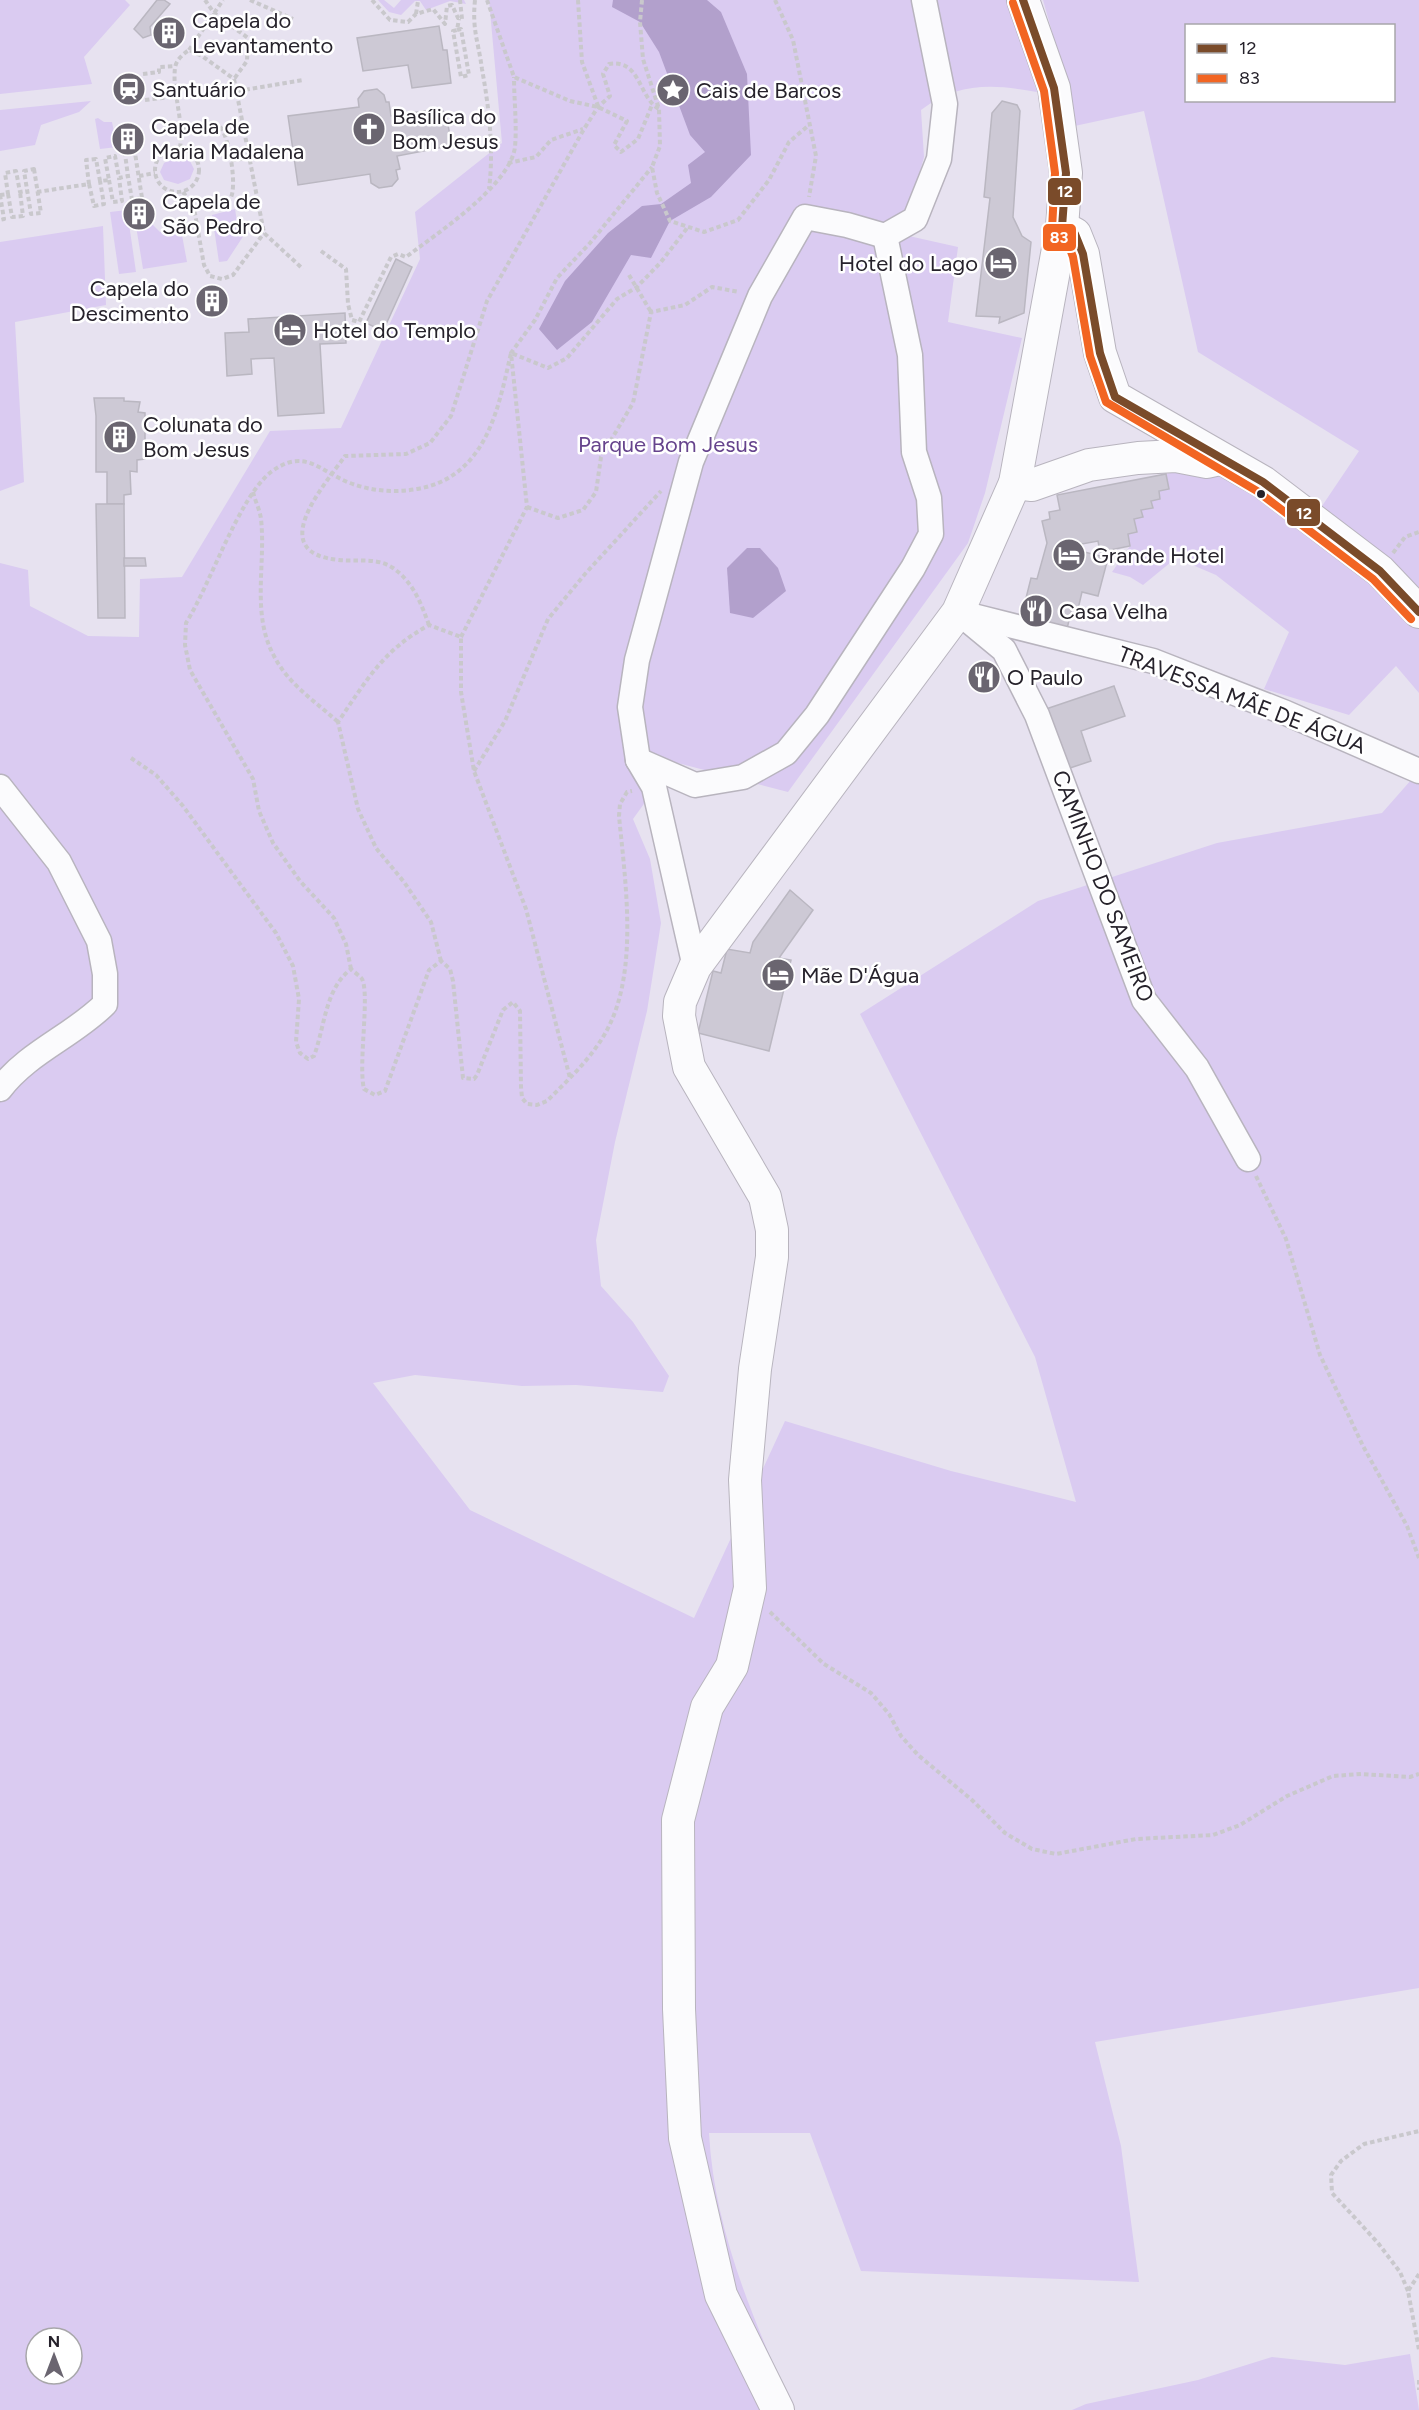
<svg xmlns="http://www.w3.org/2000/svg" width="1419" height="2410" viewBox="0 0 1419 2410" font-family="Figtree,sans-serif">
<rect width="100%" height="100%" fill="#e7e2f0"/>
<g fill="#dacbf1" fill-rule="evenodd">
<path d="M0,0H125L130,5L84,57L92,84L0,94Z"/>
<path d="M378,0H384L394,8L401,0H464L466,4L450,1L426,10L420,1H415L401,15L389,12Z"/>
<path d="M489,0H1010L1037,92C993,84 958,82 921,110L924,157L909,212L891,232L958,247L948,322L1022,338L985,493L968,543L788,792L674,762L633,819L650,859L661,923L647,1011L615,1142L596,1240L601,1286L633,1322L669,1376L663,1392L576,1385L522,1386L415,1375L373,1383L470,1510L694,1618L785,1421L951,1471L1076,1502L1035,1357L860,1014L1038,901L1217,843L1382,813L1419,771V1988L1095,2042L1121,2146L1139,2282L861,2271L810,2133H709C714,2230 754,2322 794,2410H0V563L28,570L30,606L88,636L139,637L140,579L182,577L270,431L341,428L420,259L415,212L502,143ZM36,2338H72V2374H36Z"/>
<path d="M1043,0H1419V693L1396,666L1349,715L1264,689L1289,632L1216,575L1176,558L1143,585L1130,577L1112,572L1130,546L1128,534L1137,532L1134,519L1142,517L1141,510L1153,507L1151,501L1160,498L1159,491L1169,489L1166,474C1216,461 1265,499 1304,525L1322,506L1359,451L1198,352L1144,111L1070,127L1060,60ZM1186,26H1394V100H1186Z"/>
<path d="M91,101L79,112L41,125L35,145L0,151V110Z"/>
<path d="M98,118L104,122H112L117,147L100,149L95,119Z"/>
<path d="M176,157L190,161L194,169L190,179L178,184L164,180L160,172L164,163Z"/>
<path d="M235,209L238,228L244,235L227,261L219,262L212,215Z"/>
<path d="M127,210L136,272L119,274L110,212Z"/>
<path d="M152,224L160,232L181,230L187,262L143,269L136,226Z"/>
<path d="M103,226L106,305L15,322L24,482L0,491V242Z"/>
<path d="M1410,2354L1419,2410H1072L1086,2404L1198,2380L1272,2357L1345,2365Z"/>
</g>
<g fill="#b2a0cc">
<path d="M613,0H707L721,12L747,74L751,155L711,197L670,221L651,258L631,255L592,322L557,350L539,329L565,281L608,233L642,206L661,204L691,183L688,165L705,152L690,135L659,52L640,22L612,7Z"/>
<path d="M747,548H760L778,568L786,591L753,618L730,613L727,568Z"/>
</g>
<g fill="#cdc9d5" stroke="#bab7c1" stroke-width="1.5">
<path d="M157,0H164L170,4L150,27L151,35L143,38L134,29Z"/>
<circle cx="169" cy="33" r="15"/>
<path d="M439,26L443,50H447L451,83L412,88L408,65L363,71L357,38Z"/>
<path d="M377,89L384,95L386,102H389L391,116L438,109L443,111L446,114L451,141L449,146L397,156L400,169L396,170L398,179L392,186L379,188L371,183L370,174L298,185L288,116L359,107L358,99L364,91Z"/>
<path d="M1002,101L1017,105L1020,111L1013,217L1022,236L1031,242L1024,313L999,323L1000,317L976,316L990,198L984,197L992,113Z"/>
<path d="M135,132L137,144L121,147L119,134Z"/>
<path d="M147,206L149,218L132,221L130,209Z"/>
<path d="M396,259L412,267L383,331L366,323Z"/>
<circle cx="212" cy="299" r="13"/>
<path d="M345,313L346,343L320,344L324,413L278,416L274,358L251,359L252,374L227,376L225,333L249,332L248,319Z"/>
<path d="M94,398H124V401L140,402L138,412L145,413V459L137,460V472L130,471L131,494L124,495V504H107V472H96V416Z"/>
<path d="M1166,474L1169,489L1159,491L1160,499L1151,501L1153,508L1141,510L1143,517L1134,519L1137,532L1128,534L1130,546L1100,552L1098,541L1065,547L1108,558L1098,596L1082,592L1078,609L1072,607L1067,629L1021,618L1031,578L1037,579L1047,543L1042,521L1050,519L1049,512L1060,510L1057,495Z"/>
<path d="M96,504H124L125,618H98Z"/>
<path d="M124,558H145L146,566H124Z"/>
<path d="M1114,686L1125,716L1081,731L1091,761L1067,769L1046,709Z"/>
<path d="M790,890L813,910L779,958L791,960L769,1051L698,1033L713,971L721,973L727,949L750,953L753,942Z"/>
</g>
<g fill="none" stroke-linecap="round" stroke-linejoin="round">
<defs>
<g id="minor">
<path d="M958,612L1004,650L1037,715L1144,1000L1197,1068L1248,1159"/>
<path d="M969,615L1153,661L1286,713L1419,771"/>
<path d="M638,760L695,785L743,777L786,753L817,715L913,568L931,534L929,498L914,452L910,355L885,236"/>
<path d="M0,787L59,862L99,941L105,974V1004C73,1036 28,1052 0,1089"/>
<path d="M695,967L654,787L638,760L630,707L637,660L691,462L760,296L805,217L847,225L885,236L915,219L939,159L945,104L924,0"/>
</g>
<g id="major">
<path d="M1062,227L1075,234L1083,254L1100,353L1115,397L1263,482L1380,571L1419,612"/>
<path d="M1015,483L1032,485L1089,465L1138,458L1176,456L1207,462L1216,460"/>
<path d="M778,2410L721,2295L685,2138L679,2009L678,1820L707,1707L732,1666L750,1588L745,1480L755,1369L772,1257V1230L765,1197L689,1067L679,1016L680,1002L695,967L958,612L1015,483L1062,227L1066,173L1054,88L1023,0"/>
</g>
</defs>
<use href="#minor" stroke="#b8b4be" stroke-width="27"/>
<use href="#major" stroke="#b8b4be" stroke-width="34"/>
<g stroke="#c9c8cc" stroke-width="4" stroke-dasharray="4.5 3" stroke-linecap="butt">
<path d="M205,0L214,13L248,38L247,61L234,79"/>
<path d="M250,0L293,19"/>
<path d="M372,0L390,20L408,22L416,14L433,9L445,24L447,6L452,5L458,18L462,19L460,0"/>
<path d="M475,0C472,30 478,40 482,69C489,108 494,149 489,189"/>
<path d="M487,0L514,77L570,101L598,107L627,121L614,145L621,152L638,139L652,105"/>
<path d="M578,0L582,62L598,106"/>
<path d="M642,0L640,22L643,59L659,109L660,146L652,167L657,193L670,221L704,232L738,220L769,180L789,142L809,125"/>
<path d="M775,0L793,40L816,156L809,197"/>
<path d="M416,14L418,1"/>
<path d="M457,30L461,29L469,75L461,77L453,31L457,30L459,19"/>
<path d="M189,50L223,0"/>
<path d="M143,74L159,72V67L175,66"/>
<path d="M238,91L303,80"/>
<path d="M145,100L178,96"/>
<path d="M183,129L219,126C229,133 238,189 230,199C223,208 206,207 194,208"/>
<circle cx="177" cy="170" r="22"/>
<path d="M180,148C184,119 172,92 175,68C176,60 183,54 189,50L202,56L234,79L264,233L303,269"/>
<path d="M231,160L251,158"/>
<path d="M508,163L536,157L551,140L583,129"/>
<path d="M34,169L41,213L31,214L24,171Z"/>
<path d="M139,176L155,173"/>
<path d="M109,180L113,202L122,201L119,178"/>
<path d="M89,184L94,206L104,204L100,181"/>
<path d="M37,192L89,184L86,160L96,159L100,181L109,180L105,158L115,156L119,178L128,176L125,154L135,153L142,198L132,200L128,176"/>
<path d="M183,192L194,208L204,265L210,276L222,279L233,275L264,233"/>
<path d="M8,194L12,217L23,216L20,192"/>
<path d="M0,195L8,194L5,173L16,171L20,192L26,191"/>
<path d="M0,195L4,219L0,220"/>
<path d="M321,251L346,269L348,304L352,320L359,322L391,257L398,254L406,257C436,234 510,186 515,147C517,124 514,100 514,77"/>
<path d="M629,275L651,312"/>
<path d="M253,492C255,501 260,510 261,519C266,564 251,614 274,656C288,684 316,702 338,722"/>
<path d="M527,507L558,518L583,510L596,492L601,457L633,403L651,312L685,305L712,287L739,292"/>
<path d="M1393,553L1405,537L1419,532"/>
<path d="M429,625C421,603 413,582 393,568C377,557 357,562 339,560C265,553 322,488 345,456L406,454L430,443L451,416L487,301L584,129L598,107L610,96L603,74L609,64C641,59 638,97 659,109"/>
<path d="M461,637L527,507L511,353L535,320L557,278L590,243L652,167"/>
<path d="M131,758L156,775L183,806L276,933L293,966L299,999L296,1042L300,1053L308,1059L314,1056C325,1026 325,989 351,969C354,972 360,976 362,979C370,994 358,1064 364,1089L375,1095L385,1091L429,970L441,961L450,969L453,981L463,1078L474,1079L477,1075L503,1010L513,1002L520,1011L521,1087L522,1098L527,1104L537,1105L547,1101C570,1078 596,1054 610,1024C638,965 625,879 619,816L620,804L627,792L632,791"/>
<path d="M474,771L505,721L548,619L585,574L661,491"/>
<path d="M441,961L431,922L404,882L376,848L358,809L338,722C367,680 382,651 429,625L461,637V692L474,771L526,909L570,1078"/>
<path d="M351,969L346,944L334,918L300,881L273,843L259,811L253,779L190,670L185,645L186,623C210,585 239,497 271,472C305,447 319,471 350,483C371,491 394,493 417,489C486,477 498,410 511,353L548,368L567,358L617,299L637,287L661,262L688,227"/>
<path d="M1256,1176L1286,1239L1320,1355L1363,1446L1407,1526L1419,1558"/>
<path d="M770,1612L824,1664L871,1693L889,1714L901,1736L918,1755L972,1800L1005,1833L1032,1849L1056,1854L1136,1839L1213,1835L1240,1825L1287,1796L1333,1776L1361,1774L1410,1777L1419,1774"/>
<path d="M1419,2274L1408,2291L1419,2350"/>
<path d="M1408,2291L1400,2272L1378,2243L1332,2193L1331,2175L1341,2161L1364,2144L1419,2131"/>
<path d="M1419,2380V2390"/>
</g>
<use href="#minor" stroke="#fbfbfd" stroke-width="24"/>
<use href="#major" stroke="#fbfbfd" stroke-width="32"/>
<defs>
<path id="bus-1" d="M1023,0L1054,88L1066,173L1062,227L1075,234L1083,254L1100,353L1115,397L1263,482L1380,571L1419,612"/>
<path id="bus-2" d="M1013,3L1044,91L1055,173L1052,229L1055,235L1067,241L1073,257L1090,356L1106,402L1257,491L1373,579L1411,619"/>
</defs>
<use href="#bus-1" stroke="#fff" stroke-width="12"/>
<use href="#bus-2" stroke="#fff" stroke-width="12"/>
<use href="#bus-1" stroke="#7a4b2a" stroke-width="8"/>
<use href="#bus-2" stroke="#f26522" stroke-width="8"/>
</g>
<defs>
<symbol id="building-disc" viewBox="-11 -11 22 22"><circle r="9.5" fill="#6a6570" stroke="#fff"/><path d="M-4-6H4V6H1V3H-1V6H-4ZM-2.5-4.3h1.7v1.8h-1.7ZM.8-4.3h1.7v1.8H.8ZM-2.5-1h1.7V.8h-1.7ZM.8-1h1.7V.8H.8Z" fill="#fff"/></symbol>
<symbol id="station-disc" viewBox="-11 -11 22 22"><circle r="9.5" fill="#6a6570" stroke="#fff"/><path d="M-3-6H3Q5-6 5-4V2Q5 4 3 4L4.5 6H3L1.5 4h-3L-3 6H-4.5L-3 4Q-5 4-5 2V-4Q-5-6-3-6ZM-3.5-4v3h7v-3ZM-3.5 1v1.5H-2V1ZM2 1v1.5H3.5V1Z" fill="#fff"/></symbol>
<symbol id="sight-disc" viewBox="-11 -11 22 22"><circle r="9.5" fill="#6a6570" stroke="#fff"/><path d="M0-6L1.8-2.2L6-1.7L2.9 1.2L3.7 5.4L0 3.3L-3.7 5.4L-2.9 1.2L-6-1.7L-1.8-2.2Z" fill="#fff"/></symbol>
<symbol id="church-disc" viewBox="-11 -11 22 22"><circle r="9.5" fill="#6a6570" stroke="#fff"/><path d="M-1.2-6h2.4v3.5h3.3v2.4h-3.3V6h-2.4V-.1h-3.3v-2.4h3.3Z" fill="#fff"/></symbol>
<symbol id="hotel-disc" viewBox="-11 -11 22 22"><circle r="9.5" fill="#6a6570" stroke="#fff"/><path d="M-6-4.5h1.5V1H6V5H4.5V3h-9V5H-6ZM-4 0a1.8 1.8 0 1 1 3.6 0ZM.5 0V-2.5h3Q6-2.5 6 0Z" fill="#fff"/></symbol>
<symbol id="restaurant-disc" viewBox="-11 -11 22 22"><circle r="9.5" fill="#6a6570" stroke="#fff"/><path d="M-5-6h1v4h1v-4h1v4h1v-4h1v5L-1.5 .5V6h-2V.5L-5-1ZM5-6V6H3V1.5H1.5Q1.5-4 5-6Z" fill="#fff"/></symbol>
</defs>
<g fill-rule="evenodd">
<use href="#building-disc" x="150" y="14" width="38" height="38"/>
<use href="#station-disc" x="110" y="70" width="38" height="38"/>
<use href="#sight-disc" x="654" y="71" width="38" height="38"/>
<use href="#church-disc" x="350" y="110" width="38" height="38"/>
<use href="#building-disc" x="109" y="120" width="38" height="38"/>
<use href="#building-disc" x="120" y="195" width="38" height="38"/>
<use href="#hotel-disc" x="982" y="244" width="38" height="38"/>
<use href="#building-disc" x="193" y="282" width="38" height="38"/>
<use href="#hotel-disc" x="271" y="311" width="38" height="38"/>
<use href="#building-disc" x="101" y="418" width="38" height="38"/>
<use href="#hotel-disc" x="1050" y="536" width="38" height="38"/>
<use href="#restaurant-disc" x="1017" y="592" width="38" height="38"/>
<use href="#restaurant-disc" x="965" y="658" width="38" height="38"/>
<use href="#hotel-disc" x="759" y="956" width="38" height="38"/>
</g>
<circle fill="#26222b" stroke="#fff" stroke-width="2" cx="1261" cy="494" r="5"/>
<g text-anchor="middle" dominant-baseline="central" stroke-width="5" stroke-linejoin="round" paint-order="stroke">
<g font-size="22" fill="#26222b" stroke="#fff" text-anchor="start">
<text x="192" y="20">Capela do<tspan x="192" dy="25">Levantamento</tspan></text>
<text x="152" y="89">Santuário</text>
<text x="696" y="90">Cais de Barcos</text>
<text x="392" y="116">Basílica do<tspan x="392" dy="25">Bom Jesus</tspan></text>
<text x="151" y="126">Capela de<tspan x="151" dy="25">Maria Madalena</tspan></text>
<text x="162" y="201">Capela de<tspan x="162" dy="25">São Pedro</tspan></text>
<text x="978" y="263" text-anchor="end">Hotel do Lago</text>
<text x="189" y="288" text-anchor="end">Capela do<tspan x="189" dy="25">Descimento</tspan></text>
<text x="313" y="330">Hotel do Templo</text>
<text x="143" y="424">Colunata do<tspan x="143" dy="25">Bom Jesus</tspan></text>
<text x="1092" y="555">Grande Hotel</text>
<text x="1059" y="611">Casa Velha</text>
<text x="1007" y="677">O Paulo</text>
<text x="801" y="975">Mãe D'Água</text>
</g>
<g font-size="22" fill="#66448d" stroke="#fff">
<text x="668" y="444">Parque Bom Jesus</text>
</g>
<g font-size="22" fill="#26222b" stroke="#fff">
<text transform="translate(1242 700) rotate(21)">TRAVESSA MÃE DE ÁGUA</text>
<text transform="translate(1103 886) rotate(69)">CAMINHO DO SAMEIRO</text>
</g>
</g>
<g stroke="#fff" stroke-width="2">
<rect x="1047" y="177" width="35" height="29" rx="6" fill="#7a4b2a"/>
<rect x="1042" y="223" width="35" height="29" rx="6" fill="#f26522"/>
<rect x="1286" y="498" width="35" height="29" rx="6" fill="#7a4b2a"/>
</g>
<g font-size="16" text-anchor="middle" font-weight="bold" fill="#fff">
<text x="1065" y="197">12</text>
<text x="1059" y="243">83</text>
<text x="1304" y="519">12</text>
</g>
<rect x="1185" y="24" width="210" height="78" fill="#ffffff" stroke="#a8a7aa" stroke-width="1.5"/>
<rect x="1197" y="44" width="30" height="9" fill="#7a4b2a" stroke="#a8a7aa" stroke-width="1.5"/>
<text x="1239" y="54" font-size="18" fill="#26222b">12</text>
<rect x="1197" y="74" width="30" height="9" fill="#f26522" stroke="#a8a7aa" stroke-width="1.5"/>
<text x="1239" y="84" font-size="18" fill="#26222b">83</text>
<g transform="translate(54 2356)"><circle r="28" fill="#ffffff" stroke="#a8a7aa" stroke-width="1.5"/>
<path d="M0-4.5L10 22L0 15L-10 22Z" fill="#6a6570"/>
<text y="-9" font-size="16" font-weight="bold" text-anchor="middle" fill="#26222b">N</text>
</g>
</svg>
